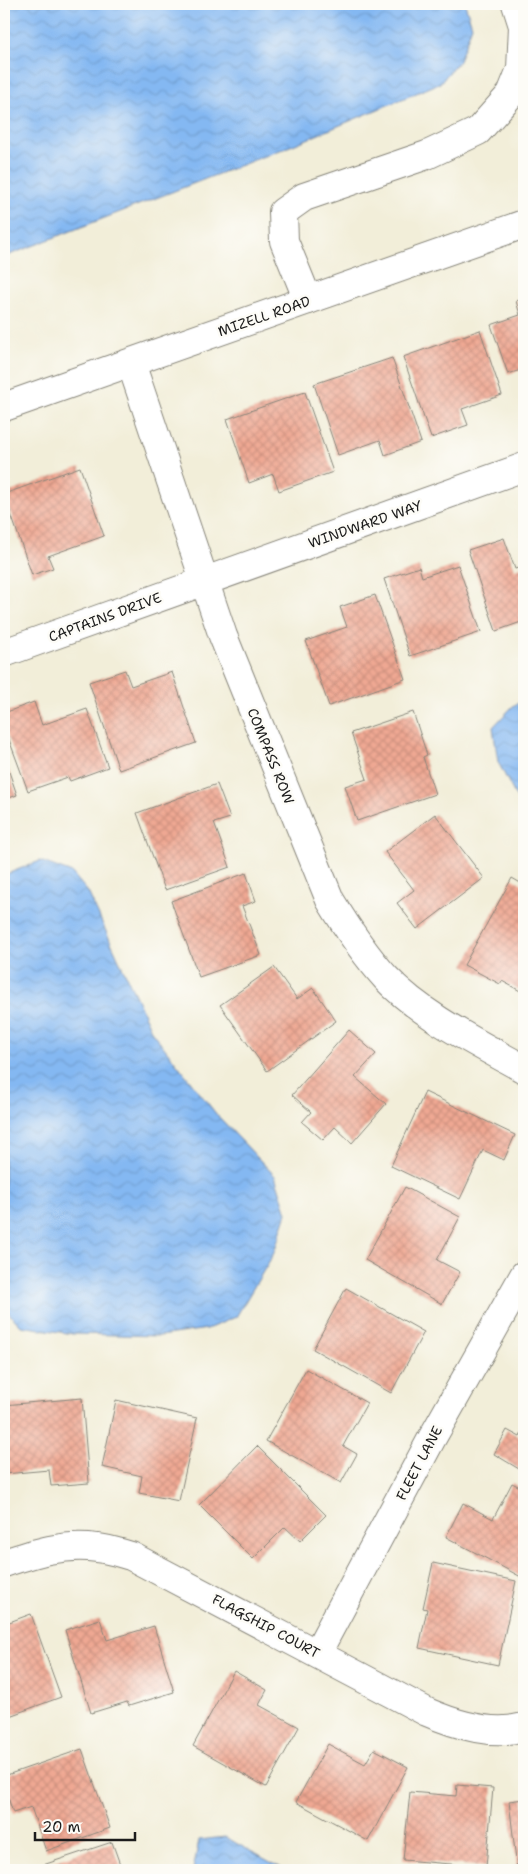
<svg xmlns="http://www.w3.org/2000/svg" width="528" height="1874" viewBox="0 0 528 1874" font-family="'Shantell Sans',sans-serif">
<defs>
<pattern id="water-waves" width="16" height="10" patternUnits="userSpaceOnUse" patternTransform="scale(1.25)"><rect width="16" height="10" fill="#84b8f2"/><path d="M0 5q4-4 8 0t8 0" fill="none" stroke="#719ecf"/></pattern>
<pattern id="building-cross-hatch" width="8" height="8" patternUnits="userSpaceOnUse" patternTransform="scale(1.25)"><rect width="8" height="8" fill="#efa893"/><path d="M0 0l8 8M0 8l8-8" fill="none" stroke="#cc907e"/></pattern>
</defs>
<rect width="100%" height="100%" fill="#fdfcf7"/>
<filter id="ink" filterUnits="userSpaceOnUse"><feTurbulence type="fractalNoise" baseFrequency=".02" numOctaves="2"/><feDisplacementMap in="SourceGraphic" scale="10" xChannelSelector="R" yChannelSelector="G"/><feConvolveMatrix kernelMatrix="1 2 1 2 8 2 1 2 1" color-interpolation-filters="sRGB"/></filter>
<filter id="wash" filterUnits="userSpaceOnUse"><feTurbulence type="fractalNoise" baseFrequency=".0096" numOctaves="4" result="noise"/><feDisplacementMap in="SourceGraphic" scale="20" xChannelSelector="R" yChannelSelector="G"/><feGaussianBlur stdDeviation="1.12" result="paint"/><feColorMatrix in="noise" values="0 0 0 0 0 0 0 0 0 0 0 0 0 0 0 0 0 1.4 0 .05"/><feComposite in="paint" operator="in"/></filter>
<g filter="url(#wash)">
<rect width="100%" height="100%" fill="#f2eed9"/>
<g fill="url(#water-waves)" stroke="#506a87">
<path d="M4,4H465L472,26L459,61L440,83L293,145L4,257Z"/>
<path d="M524,701V812L498,762L493,727L514,705Z"/>
<path d="M40,861L72,873L88,892L152,1032L217,1115L275,1176L287,1213L273,1255L236,1317L207,1329L160,1336L73,1334L21,1326L4,1308V875Z"/>
<path d="M225,1837L285,1870H193L199,1840Z"/>
</g>
<g id="blocks">
<g fill="url(#building-cross-hatch)">
<path d="M524,298V369L508,374L491,325L520,315L516,301Z"/>
<path d="M480,330L502,395L462,409L468,425L431,438L403,357Z"/>
<path d="M392,358L421,442L385,455L380,440L338,455L314,384Z"/>
<path d="M305,392L333,472L279,491L273,474L249,483L227,419Z"/>
<path d="M80,467L104,536L48,556L53,568L32,575L4,494Z"/>
<path d="M504,538L515,569L524,566V621L496,631L468,550Z"/>
<path d="M458,565L481,632L410,656L384,579L419,567L422,577Z"/>
<path d="M375,595L405,679L329,706L306,641L347,627L340,607Z"/>
<path d="M125,670L131,686L172,672L196,743L119,770L89,682Z"/>
<path d="M34,702L42,725L87,709L108,767L70,781L68,777L28,791L4,726V713Z"/>
<path d="M413,712L427,755L423,757L435,794L357,821L345,786L367,779L351,733Z"/>
<path d="M4,757L17,795L4,800Z"/>
<path d="M217,784L230,818L214,823L230,867L165,890L137,813Z"/>
<path d="M435,814L484,878L417,929L397,903L414,890L385,852Z"/>
<path d="M246,873L256,901L242,906L261,955L199,977L171,901Z"/>
<path d="M512,878L524,885V993L502,981L500,984L464,965Z"/>
<path d="M274,967L297,999L313,988L336,1021L267,1071L220,1005Z"/>
<path d="M349,1030L376,1054L355,1077L386,1104L352,1143L335,1127L323,1140L302,1122L311,1112L292,1095Z"/>
<path d="M425,1092L515,1135L504,1160L483,1150L460,1199L391,1166Z"/>
<path d="M405,1187L460,1217L437,1260L460,1272L442,1304L365,1260Z"/>
<path d="M346,1288L424,1332L391,1393L313,1349Z"/>
<path d="M306,1369L367,1403L343,1446L357,1454L341,1483L266,1441Z"/>
<path d="M82,1398L89,1483L51,1486L49,1470L4,1474V1405Z"/>
<path d="M116,1400L197,1418L179,1501L139,1493L142,1476L102,1467Z"/>
<path d="M524,1429V1472L494,1454L507,1430L520,1437Z"/>
<path d="M257,1446L326,1515L300,1541L285,1527L253,1559L199,1505Z"/>
<path d="M512,1483L524,1489L523,1578L446,1537L463,1503L493,1519Z"/>
<path d="M433,1563L516,1581L498,1665L419,1648L427,1609L423,1608Z"/>
<path d="M31,1614L61,1697L4,1718V1624Z"/>
<path d="M100,1619L107,1640L154,1626L174,1692L129,1706L127,1702L91,1713L65,1630Z"/>
<path d="M234,1671L267,1690L259,1705L299,1727L266,1787L193,1746Z"/>
<path d="M328,1744L365,1764L374,1749L408,1767L368,1841L296,1802Z"/>
<path d="M82,1749L110,1828L46,1851L31,1807L13,1813L4,1785V1776Z"/>
<path d="M457,1785L493,1788L486,1867L403,1860L410,1792L456,1796Z"/>
<path d="M524,1799V1868L517,1869L509,1801Z"/>
<path d="M112,1842L122,1870H34V1868Z"/>
</g>
</g>
</g>
<g filter="url(#ink)">
<use href="#blocks" fill-opacity="0" stroke="#87857a" stroke-width="1"/>
<g fill="none" stroke-linecap="round" stroke-linejoin="round">
<defs>
<g id="minor">
<path d="M308,300L284,241L283,212L304,197L427,155L478,131L511,94L521,69L523,26L516,4"/>
<path d="M131,363L223,636L330,900C347,928 364,954 386,978C423,1017 478,1043 524,1069"/>
<path d="M4,407L524,224"/>
<path d="M4,653L524,467"/>
<path d="M4,1563C34,1553 65,1543 97,1548C108,1549 120,1553 131,1556L427,1712C457,1725 492,1736 524,1727"/>
<path d="M317,1653L431,1440L524,1275"/>
</g>
</defs>
<use href="#minor" stroke="#87857a" stroke-width="30"/>
<use href="#minor" stroke="#fff" stroke-width="28"/>
</g>
</g>
<g text-anchor="middle" dominant-baseline="central" stroke-width="5" stroke-linejoin="round" paint-order="stroke">
<g font-size="14" fill="#1c1c1c" stroke="#fdfcf7">
<text transform="translate(264 316) rotate(-19)">MIZELL ROAD</text>
<text transform="translate(365 524) rotate(-19)">WINDWARD WAY</text>
<text transform="translate(105 617) rotate(-20)">CAPTAINS DRIVE</text>
<text transform="translate(271 756) rotate(68)">COMPASS ROW</text>
<text transform="translate(419 1463) rotate(-62)">FLEET LANE</text>
<text transform="translate(266 1626) rotate(28)">FLAGSHIP COURT</text>
</g>
</g>
<rect width="528" height="1874" fill="none" stroke="#fdfcf7" stroke-width="20"/>
<path d="M35 1832v8h100v-8" fill="none" stroke="#1c1c1c" stroke-width="2.5"/>
<text x="42" y="1832" font-size="15" fill="#1c1c1c" stroke="#fdfcf7" stroke-width="4" paint-order="stroke">20 m</text>
</svg>
